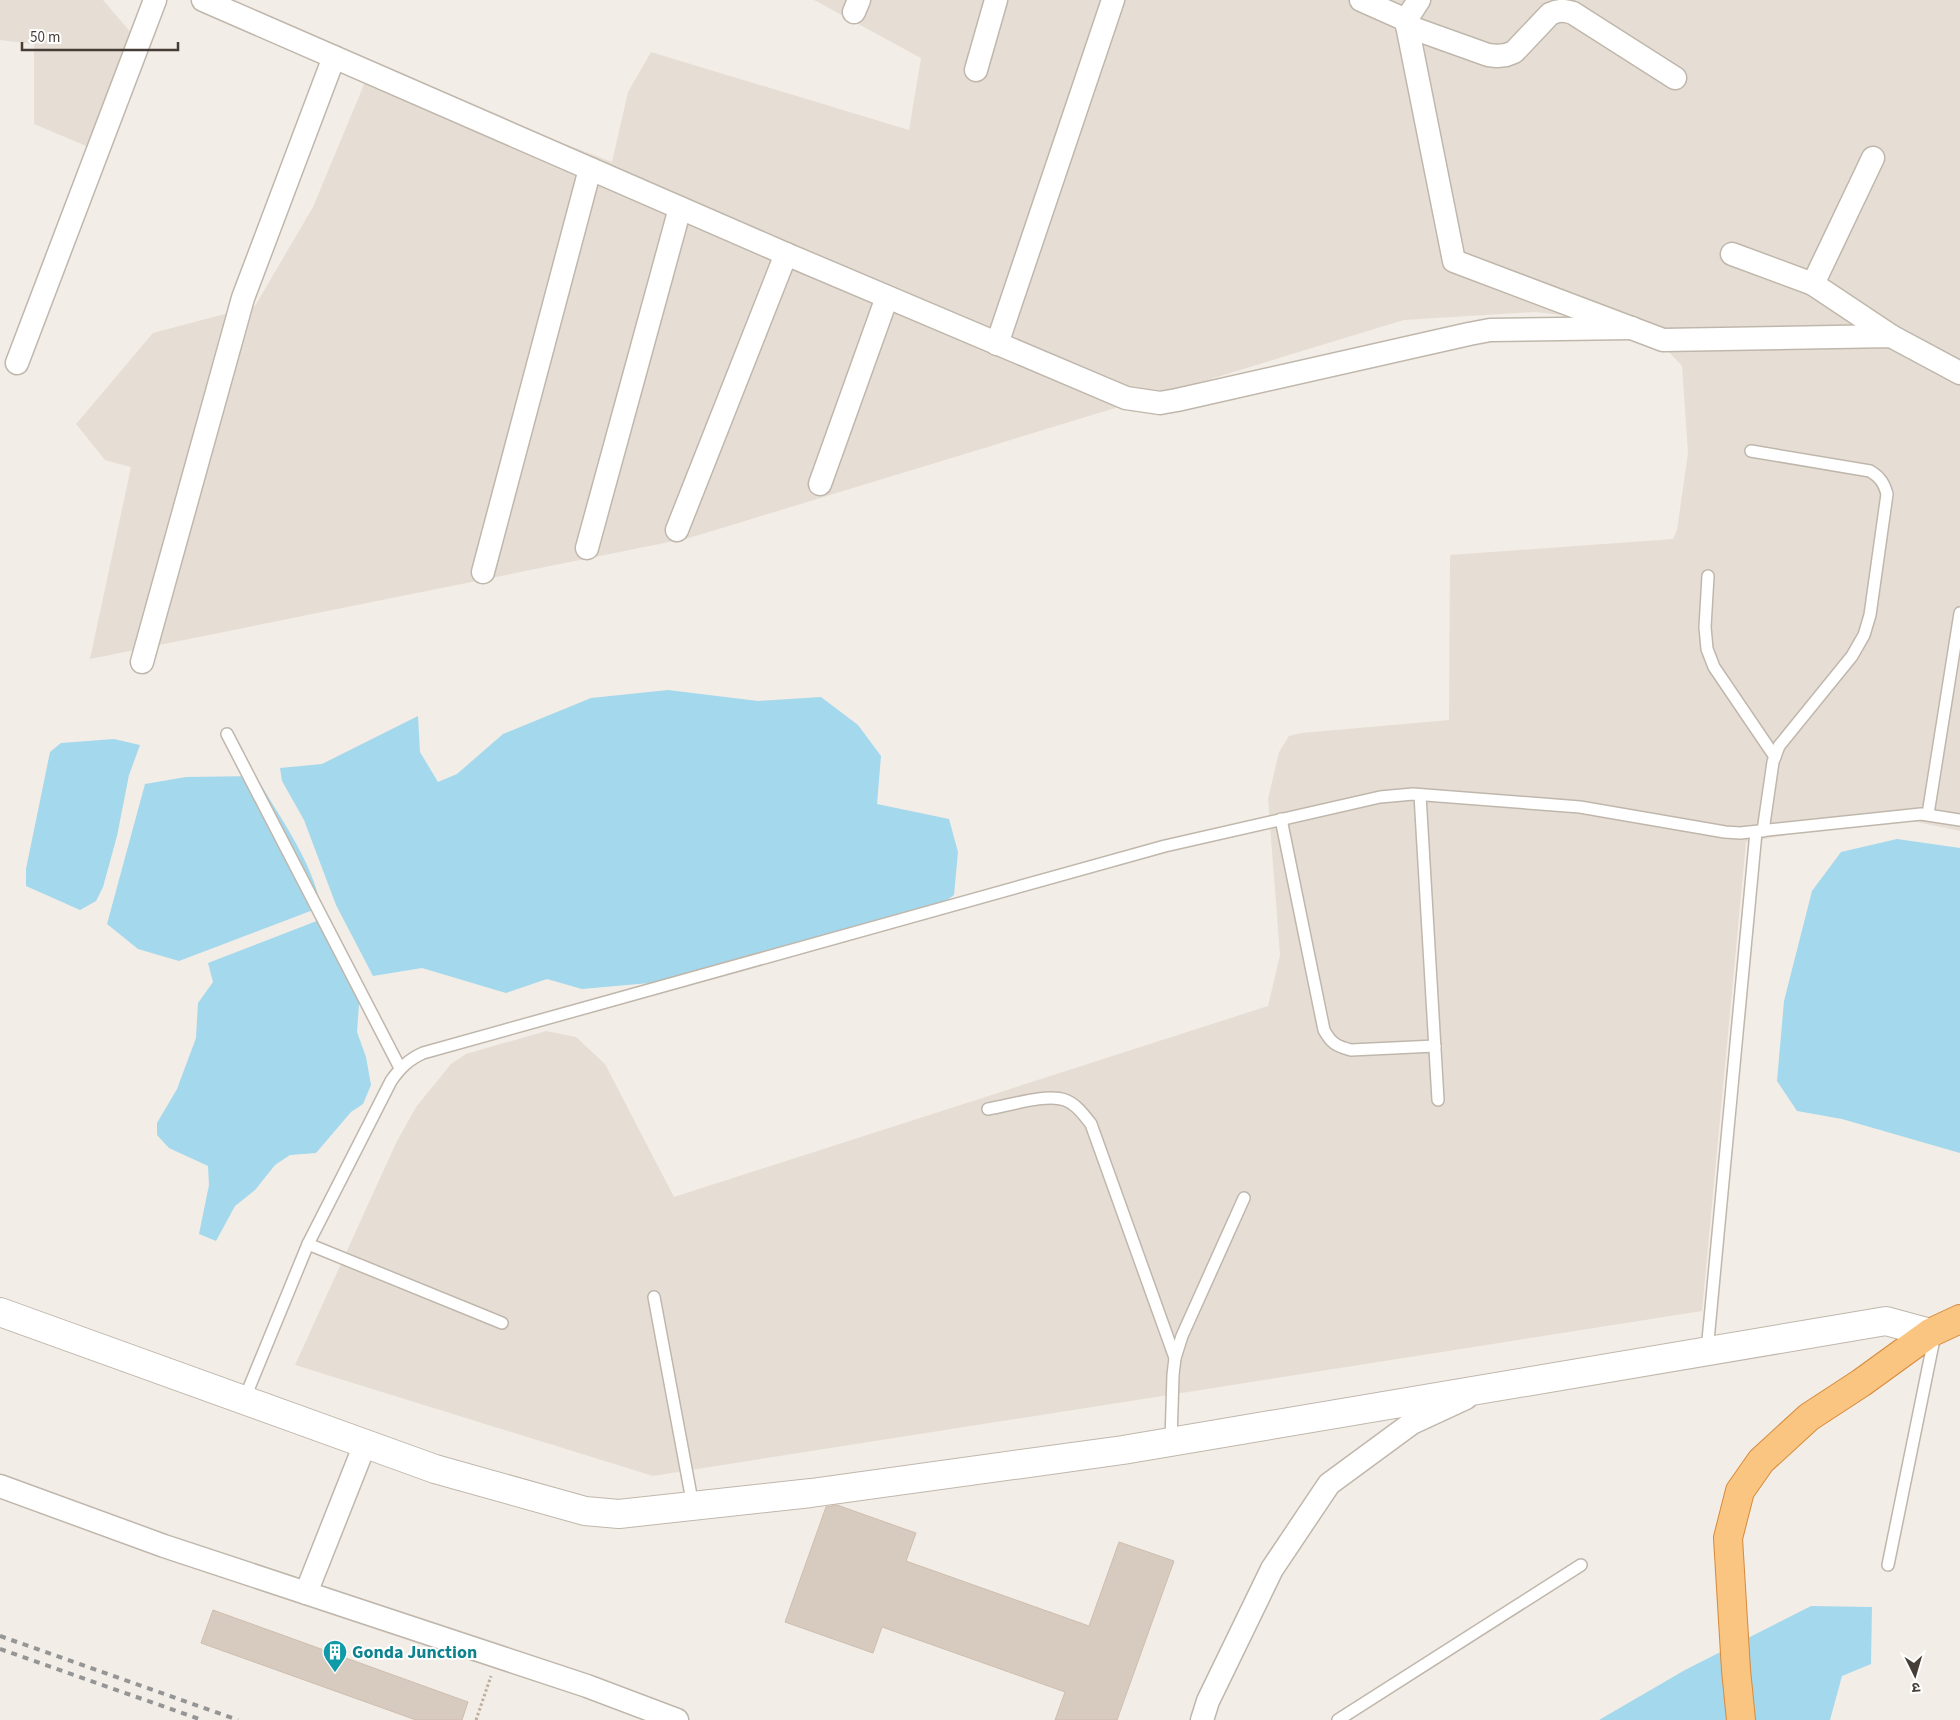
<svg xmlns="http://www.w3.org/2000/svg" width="1960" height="1720" viewBox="0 0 1960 1720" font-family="'Source Sans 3','Noto Sans Devanagari',sans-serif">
<rect width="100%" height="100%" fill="#f2ede6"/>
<g fill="#e6ded4">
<path d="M0,0H103L144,48L105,154L34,124V44L0,40Z"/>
<path d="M814,0H1960V831L1893,817L1746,842L1702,1311L653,1476L295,1365L396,1143L416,1107L451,1064L466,1054L546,1031L576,1037L605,1064L674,1197L1268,1006L1280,955L1268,799L1279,752L1289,736L1301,733L1449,720L1450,555L1673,539L1677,530L1688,453L1682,366L1651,333L1614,321L1535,312L1404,320L689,538L90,659L131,467L105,460L76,424L153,333L255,306L313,207L370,70L612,162L628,92L651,52L909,130L921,58Z"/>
</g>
<g fill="#a4d8ed">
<path d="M668,690L758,701L821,697L858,725L881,756L877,804L949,819L958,852L954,895L928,914L781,951L726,962L661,982L582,989L547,979L506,993L422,968L373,976L336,905L304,820L282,781L280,768L322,764L418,716L420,752L438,782L457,774L503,734L591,698Z"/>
<path d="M114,739L140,745L129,775L117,836L103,887L96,901L80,910L26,886V869L50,752L61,743Z"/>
<path d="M256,776C279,817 312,860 321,907L179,961L138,949L107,924L145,784L186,777Z"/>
<path d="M1897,839L1960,848V1153L1842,1119L1797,1111L1777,1081L1784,1001L1812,891L1841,852Z"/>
<path d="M327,917L339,945L362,982L363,993L359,1004L357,1032L366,1057L371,1085L363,1104L351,1112L316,1153L290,1155L275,1165L255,1190L235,1206L216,1241L199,1234L209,1185L208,1166L169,1148L157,1135V1123L177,1089L196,1038L198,1003L213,982L208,963Z"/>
<path d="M1811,1606L1872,1607L1871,1664L1842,1676L1830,1720H1599L1685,1670Z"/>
</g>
<g fill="#d7cabf" stroke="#cebeaf">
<path d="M837,1505L916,1533L906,1561L1089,1626L1119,1542L1174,1561L1117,1720H1055L1065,1692L882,1627L873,1653L785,1622L826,1507Z"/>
<path d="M213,1610L468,1702L462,1720H416L201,1643Z"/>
</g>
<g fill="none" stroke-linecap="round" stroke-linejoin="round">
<defs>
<g id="service">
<path d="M1751,451L1870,471C1880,477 1884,483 1887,494L1870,615L1864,635L1852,656L1779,746L1773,762L1763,831"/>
<path d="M1708,576L1705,627L1707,649L1714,667L1775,757"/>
<path d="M227,734L400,1068"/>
<path d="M1420,795L1438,1100"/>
<path d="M1928,814L1960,613"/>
<path d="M1281,819L1324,1030C1331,1043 1336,1046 1351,1050L1435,1046"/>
<path d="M988,1109C1008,1106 1046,1093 1065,1100C1076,1104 1084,1115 1091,1124L1175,1358"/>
<path d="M308,1244L502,1323"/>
<path d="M654,1297L693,1506"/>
<path d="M1707,1351L1756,832"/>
<path d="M244,1400L308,1244L391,1081C400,1068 408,1060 423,1053L1165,846L1380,797L1413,794L1580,807L1725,832L1740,833L1921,814L1960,820"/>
<path d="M1171,1441L1173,1375L1175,1358L1182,1336L1244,1198"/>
<path d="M1888,1565L1935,1334"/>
<path d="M1338,1720L1581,1565"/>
</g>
<g id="minor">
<path d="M203,0L786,254L1126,398L1160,403L1177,400L1469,334L1490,330L1632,328"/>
<path d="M1361,0L1406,20L1454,261L1663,340L1891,336L1960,373"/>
<path d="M854,12L859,0"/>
<path d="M1406,20L1419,0"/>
<path d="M1407,26L1488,55L1497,56L1506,55L1514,52L1550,14C1559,10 1564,10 1573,13L1675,78"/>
<path d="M976,70L996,0"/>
<path d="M1732,254L1813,284L1891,336"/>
<path d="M1813,284L1873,158"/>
<path d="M997,344L1113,0"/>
<path d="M17,363L155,0"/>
<path d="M820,484L887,297"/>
<path d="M677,530L786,254"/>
<path d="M587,548L680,208"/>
<path d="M483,572L590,169"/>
<path d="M142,662L243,298L334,57"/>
<path d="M0,1486L164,1546L587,1686L677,1720"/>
<path d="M306,1593L365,1444"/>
<path d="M1202,1720L1208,1701L1272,1569L1329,1484L1412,1423L1466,1398"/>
</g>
<path id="tertiary" d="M0,1312L435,1469L585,1511L619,1514L811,1493L1123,1450L1886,1321L1930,1333"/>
<path id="trunk" d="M1741,1720L1736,1670L1728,1538L1740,1491L1761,1461L1809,1417L1861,1383L1930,1333L1960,1319"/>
</defs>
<use href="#service" stroke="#c0b7ac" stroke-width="14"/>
<use href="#minor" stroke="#c0b7ac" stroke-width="25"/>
<use href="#tertiary" stroke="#c0b7ac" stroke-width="30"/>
<use href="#trunk" stroke="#d78a3b" stroke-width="30"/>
<path stroke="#bfae9b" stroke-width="3" stroke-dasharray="2.5 2.5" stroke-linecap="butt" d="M476,1720L491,1676"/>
<use href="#service" stroke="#fff" stroke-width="11"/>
<use href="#minor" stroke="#fff" stroke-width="22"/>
<use href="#tertiary" stroke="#fff" stroke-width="28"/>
<use href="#trunk" stroke="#f9c581" stroke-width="28"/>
<g stroke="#959595" stroke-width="4" stroke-dasharray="6 6" stroke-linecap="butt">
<path d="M0,1636L238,1720"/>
<path d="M0,1649L202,1720"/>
</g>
</g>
<defs>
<symbol id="building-pin" viewBox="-11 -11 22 30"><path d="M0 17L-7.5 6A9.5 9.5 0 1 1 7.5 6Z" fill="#0f9aa8" stroke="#fff"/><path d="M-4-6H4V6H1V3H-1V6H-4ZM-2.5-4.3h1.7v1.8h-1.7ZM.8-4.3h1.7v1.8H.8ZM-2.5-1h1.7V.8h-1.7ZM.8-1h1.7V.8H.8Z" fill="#fff"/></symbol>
</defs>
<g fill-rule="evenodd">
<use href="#building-pin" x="321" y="1638" width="28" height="38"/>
</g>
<g text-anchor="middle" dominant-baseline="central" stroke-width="4" stroke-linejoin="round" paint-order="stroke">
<g font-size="18" font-weight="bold" fill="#0d838f" stroke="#fff" text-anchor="start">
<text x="352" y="1652">Gonda Junction</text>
</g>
</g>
<g transform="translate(1915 1675) rotate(175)" stroke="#ffffff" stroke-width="4" paint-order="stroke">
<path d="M0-4L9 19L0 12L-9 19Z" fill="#453d36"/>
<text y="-8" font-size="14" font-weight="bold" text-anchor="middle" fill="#453d36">उ</text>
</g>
<path d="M22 42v8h156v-8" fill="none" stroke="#453d36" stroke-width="2.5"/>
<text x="30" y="42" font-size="15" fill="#453d36" stroke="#ffffff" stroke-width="4" paint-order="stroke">50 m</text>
</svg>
